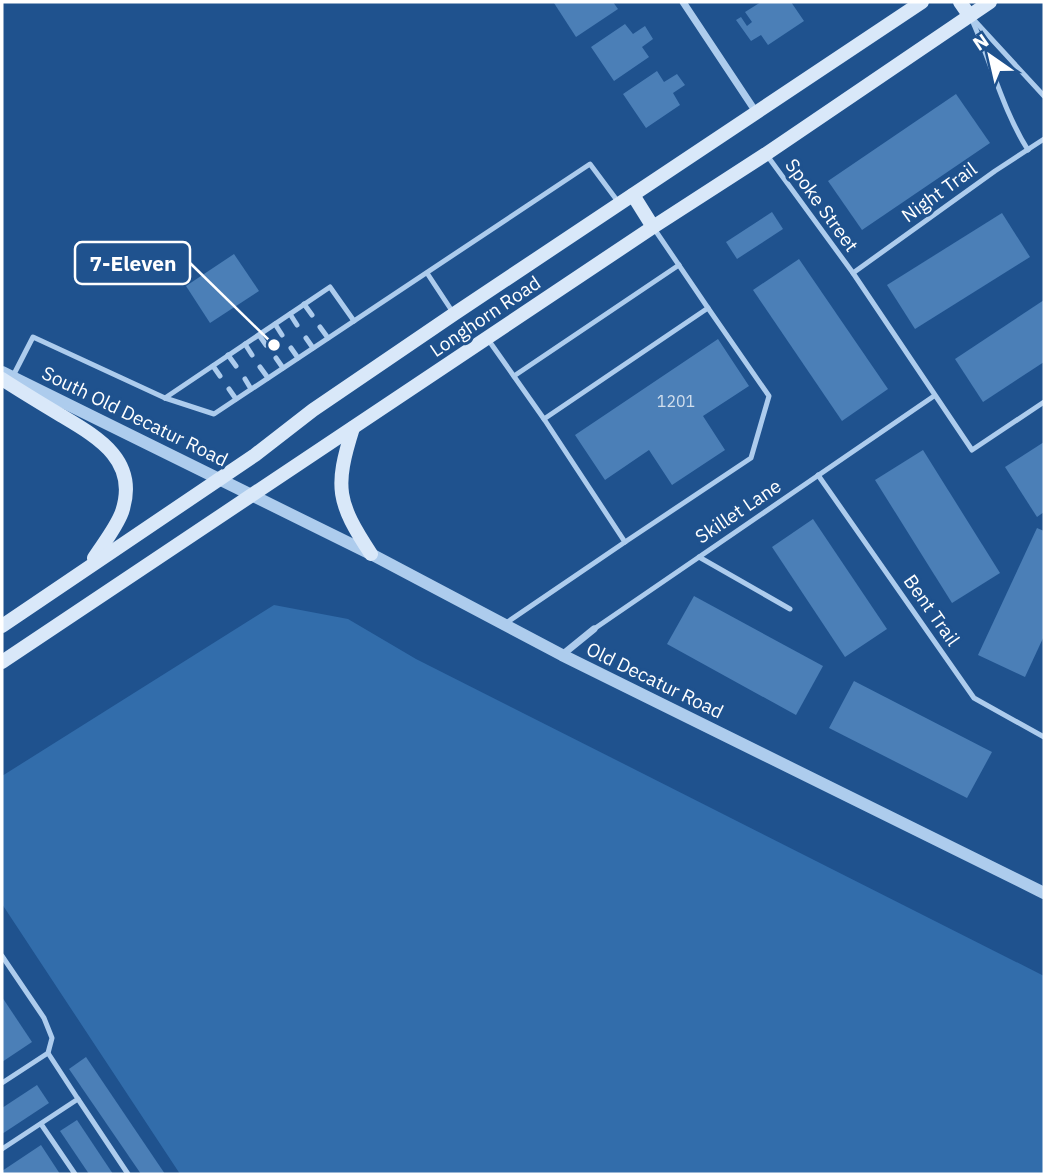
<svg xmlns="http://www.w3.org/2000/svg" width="1046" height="1176" viewBox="0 0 1046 1176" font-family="'IBM Plex Sans',sans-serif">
<rect width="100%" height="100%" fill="#1f528e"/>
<path fill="#326dab" d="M274,605L348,619L416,659L1044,976V1174H180L2,904V776Z"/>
<g fill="#4b7fb7">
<path d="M556,2H613L618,9L576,37L554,3Z"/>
<path d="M761,2H791L804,21L768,45L761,35L751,41L736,20L741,17L747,26L752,22L745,12Z"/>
<path d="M625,24L633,34L645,26L653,39L642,47L649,57L614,81L591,47Z"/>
<path d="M657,71L664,82L677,74L685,85L673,93L680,105L646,128L623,94Z"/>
<path d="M956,94L990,143L862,230L828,181Z"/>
<path d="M772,212L783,229L737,259L726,242Z"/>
<path d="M1002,213L1030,257L915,329L887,285Z"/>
<path d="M234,254L259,291L210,323L186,286Z"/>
<path d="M799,259L888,389L842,421L753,290Z"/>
<path d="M1044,300V362L983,402L955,359Z"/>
<path d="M718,339L749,386L703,416L725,450L672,485L649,450L605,480L575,435Z"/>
<path d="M1044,442V512L1037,517L1005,467Z"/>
<path d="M923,450L1000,573L952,603L875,480Z"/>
<path d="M813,519L887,629L845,657L772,547Z"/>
<path d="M1037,528L1044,531V636L1025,677L978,655Z"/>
<path d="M694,596L823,666L796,715L667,644Z"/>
<path d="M854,681L992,752L967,798L829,728Z"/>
<path d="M2,997L32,1042L2,1062Z"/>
<path d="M86,1057L165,1174H141L69,1069Z"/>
<path d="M37,1085L49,1103L2,1134V1108Z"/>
<path d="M77,1120L113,1174H89L60,1131Z"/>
<path d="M41,1145L60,1174H2V1171Z"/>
</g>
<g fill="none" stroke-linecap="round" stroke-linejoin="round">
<g stroke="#adcced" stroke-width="5">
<path d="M971,18C991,61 1002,109 1028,150"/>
<path d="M974,20L1044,96"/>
<path d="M766,154L853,273L972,450L1044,402"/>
<path d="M427,273L454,314"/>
<path d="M853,273L995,171L1044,139"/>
<path d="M304,304L312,315"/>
<path d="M290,314L297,325"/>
<path d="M275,324L282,335"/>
<path d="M320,327L328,338"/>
<path d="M259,335L266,345"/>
<path d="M306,338L313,348"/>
<path d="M487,338L544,419L708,308L653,227"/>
<path d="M245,344L252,355"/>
<path d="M291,348L298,358"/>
<path d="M228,355L236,366"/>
<path d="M276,358L283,368"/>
<path d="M213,366L220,376"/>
<path d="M260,367L268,378"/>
<path d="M13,376L33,337L165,398L214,414L590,164L619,203"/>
<path d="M514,376L679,265"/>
<path d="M245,379L251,389"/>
<path d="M229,389L236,399"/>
<path d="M165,398L330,287L354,321"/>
<path d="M818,475L974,698L1044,737"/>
<path d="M625,542L751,458L769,396L708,308"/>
<path d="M699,557L790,609"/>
<path d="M506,623L625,542L544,419"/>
<path d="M594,629L934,396"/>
<path d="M2,956L44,1018L52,1038L48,1053L2,1083"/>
<path d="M78,1099L128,1174"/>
<path d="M41,1124L75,1174"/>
<path d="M2,1149L78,1099L48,1053"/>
</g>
<g stroke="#adcced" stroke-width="7">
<path d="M683,2L756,112"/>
<path d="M562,655L594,629"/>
</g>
<path stroke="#adcced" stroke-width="12" d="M2,372L371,554L562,655L1044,893"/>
<g stroke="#d9e8f9" stroke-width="14">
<path d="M960,2L969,15"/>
<path d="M633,195L653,227"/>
<path d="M2,379C22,392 42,404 62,416C99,438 139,461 122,512C116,528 103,544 94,558"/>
<path d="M353,428C334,488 337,502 371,554"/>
<path d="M2,626L255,455L313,410L454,314L922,2"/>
<path d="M2,662L653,227L766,154L990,2"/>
</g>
</g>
<g text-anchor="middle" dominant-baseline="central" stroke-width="6" stroke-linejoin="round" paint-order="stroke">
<g font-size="16" fill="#d2dfed">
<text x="676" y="401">1201</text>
</g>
<g font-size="19" fill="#fff" stroke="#1f528e">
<text transform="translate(939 192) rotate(-36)">Night Trail</text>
<text transform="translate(822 205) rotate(54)">Spoke Street</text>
<text transform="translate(485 316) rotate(-34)">Longhorn Road</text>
<text transform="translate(135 416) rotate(26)">South Old Decatur Road</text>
<text transform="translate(738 511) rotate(-34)">Skillet Lane</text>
<text transform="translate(932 610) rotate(55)">Bent Trail</text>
<text transform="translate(655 680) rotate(26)">Old Decatur Road</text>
</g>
</g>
<path fill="none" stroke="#fff" stroke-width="2.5" d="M274 345L190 263"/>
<circle fill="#fff" stroke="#1f528e" stroke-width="2.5" cx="274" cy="345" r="7"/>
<rect fill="#1f528e" stroke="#fff" stroke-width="2.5" x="75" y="242" width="115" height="42" rx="7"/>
<g font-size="21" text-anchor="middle" font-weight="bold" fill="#fff">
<text x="133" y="271">7-Eleven</text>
</g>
<rect width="1046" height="1176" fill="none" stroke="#ffffff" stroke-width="7"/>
<g transform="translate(990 56) rotate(326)" stroke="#1f528e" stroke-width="5" paint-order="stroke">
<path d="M0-5L12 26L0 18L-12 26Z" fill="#ffffff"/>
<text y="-10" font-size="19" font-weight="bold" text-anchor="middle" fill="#ffffff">N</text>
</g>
</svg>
